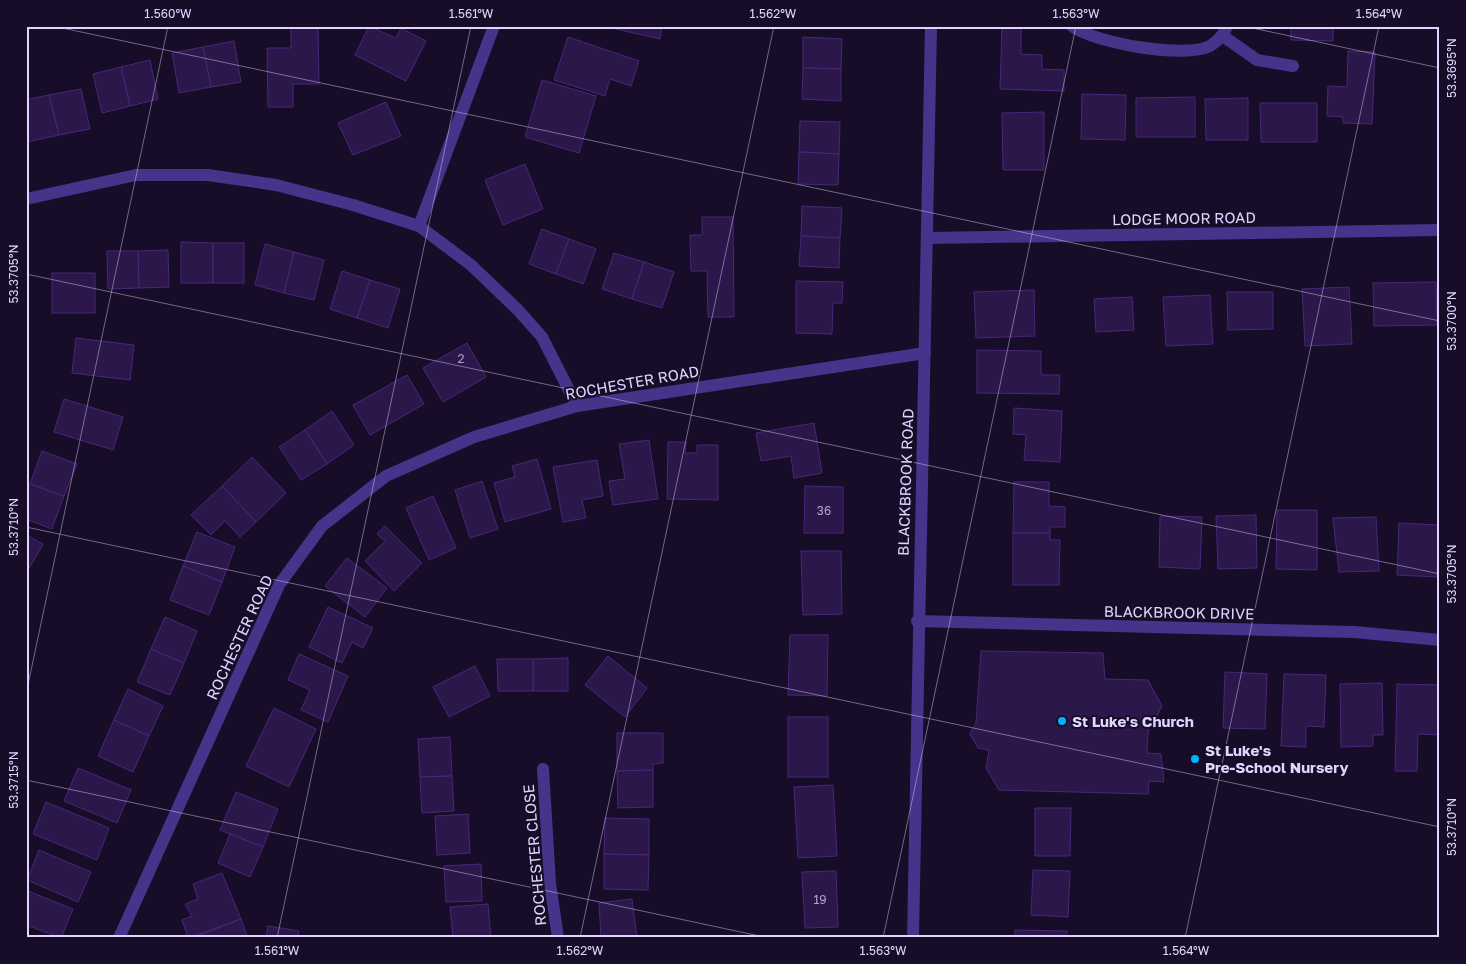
<svg xmlns="http://www.w3.org/2000/svg" width="1466" height="964" viewBox="0 0 1466 964" font-family="'Golos Text',sans-serif">
<rect width="100%" height="100%" fill="#170d28"/>
<g fill="#2c174b" stroke="#482779">
<path d="M369,26L396,38L401,28L426,41L406,81L355,55Z"/>
<path d="M603,26H662L660,39Z"/>
<path d="M1002,26H1021V54L1042,55V69L1064,70V91L1000,89Z"/>
<path d="M1291,26H1333V41L1291,40Z"/>
<path d="M291,27H318L319,84H293V107H268L267,48H291Z"/>
<path d="M568,37L639,61L631,86L610,79L605,96L554,80Z"/>
<path d="M803,37L842,39L841,69L803,68Z"/>
<path d="M234,41L241,82L211,87L203,47Z"/>
<path d="M203,47L211,87L179,93L172,53Z"/>
<path d="M1348,51L1375,52L1372,124L1343,123V117L1327,116L1328,86L1347,87Z"/>
<path d="M150,60L158,99L130,106L121,67Z"/>
<path d="M121,67L130,106L102,113L93,74Z"/>
<path d="M803,68L841,69V101L802,99Z"/>
<path d="M542,80L596,96L579,153L525,137Z"/>
<path d="M81,89L90,129L59,135L49,95Z"/>
<path d="M1082,94L1126,95L1125,140L1081,139Z"/>
<path d="M49,95L59,135L26,142V100Z"/>
<path d="M1195,97V137H1136V98Z"/>
<path d="M1248,98V140H1206L1205,99Z"/>
<path d="M386,102L401,136L353,155L338,123Z"/>
<path d="M1260,103H1317V142H1261Z"/>
<path d="M1044,112V170H1003L1002,113Z"/>
<path d="M800,121L840,122L839,154L799,152Z"/>
<path d="M799,152L839,154L838,185L798,184Z"/>
<path d="M525,164L543,209L503,225L485,180Z"/>
<path d="M802,206L842,208L840,238L801,236Z"/>
<path d="M702,217H733L734,317H708L707,271H691L690,235H702Z"/>
<path d="M542,229L569,239L556,274L529,264Z"/>
<path d="M801,236L840,238L839,268L799,266Z"/>
<path d="M569,239L596,249L583,284L556,274Z"/>
<path d="M181,242L213,243V283H181Z"/>
<rect x="213" y="243" width="31" height="40"/>
<path d="M265,244L294,252L284,293L255,285Z"/>
<path d="M168,250L169,287L139,288L138,251Z"/>
<path d="M107,251H138L139,288L108,289Z"/>
<path d="M294,252L324,260L314,300L284,293Z"/>
<path d="M614,253L644,262L632,299L602,289Z"/>
<path d="M644,262L674,272L662,308L632,299Z"/>
<path d="M342,271L370,280L357,318L330,309Z"/>
<rect x="52" y="273" width="43" height="40"/>
<path d="M370,280L400,289L388,328L357,318Z"/>
<path d="M796,281L843,282L842,303H833L832,334L796,333Z"/>
<path d="M1436,282L1437,325L1374,326L1373,283Z"/>
<path d="M1349,287L1352,344L1305,346L1302,289Z"/>
<path d="M1034,290L1035,336L976,338L974,292Z"/>
<path d="M1227,292H1273V329L1228,330Z"/>
<path d="M1210,295L1213,344L1166,346L1163,297Z"/>
<path d="M1132,297L1134,330L1096,332L1094,299Z"/>
<path d="M76,338L134,345L130,380L72,373Z"/>
<path d="M467,343L486,377L443,402L423,368Z"/>
<path d="M977,350L1041,351V375H1060L1059,394L977,393Z"/>
<path d="M407,375L424,404L370,435L353,405Z"/>
<path d="M64,399L123,417L113,450L54,432Z"/>
<path d="M1014,408L1062,411L1060,462L1024,460L1026,435L1013,434Z"/>
<path d="M332,411L354,445L327,464L305,430Z"/>
<path d="M814,423L822,473L794,478L791,456L761,461L756,433Z"/>
<path d="M305,430L327,464L301,480L279,447Z"/>
<path d="M649,440L658,499L613,505L609,481L625,479L619,444Z"/>
<path d="M668,442H686L685,453H697V445H718V500L667,499Z"/>
<path d="M42,451L77,464L64,496L30,484Z"/>
<path d="M252,457L286,493L256,522L222,486Z"/>
<path d="M537,459L551,509L505,522L494,483L515,477L512,466Z"/>
<path d="M597,460L603,496L582,500L586,518L563,522L553,467Z"/>
<path d="M482,481L498,529L470,538L455,490Z"/>
<path d="M1014,482H1049V506L1065,507V527H1050V533H1013Z"/>
<path d="M30,484L64,496L52,529L26,519V493Z"/>
<path d="M222,486L256,522L240,537L225,521L211,535L191,515Z"/>
<path d="M805,486L843,487V533H804Z"/>
<path d="M433,496L456,548L429,560L406,508Z"/>
<path d="M1277,510H1317V570L1276,569Z"/>
<path d="M1256,515L1257,568L1218,569L1216,516Z"/>
<path d="M1160,516L1202,517L1200,569L1159,567Z"/>
<path d="M1376,517L1379,571L1339,572L1333,518Z"/>
<path d="M1399,523L1438,525L1437,577L1397,575Z"/>
<path d="M385,526L422,563L394,591L365,561L385,541L377,534Z"/>
<path d="M197,532L235,547L222,582L183,566Z"/>
<path d="M1013,533H1050V540H1060L1059,585H1013Z"/>
<path d="M26,535L43,544L26,574Z"/>
<path d="M801,551H841L842,614L803,615Z"/>
<path d="M347,558L387,588L365,617L325,586Z"/>
<path d="M183,566L222,582L209,615L170,600Z"/>
<path d="M328,607L373,628L363,648L352,642L342,663L309,647Z"/>
<path d="M165,617L197,631L184,663L151,649Z"/>
<path d="M790,635H828L827,696L788,695Z"/>
<path d="M151,649L184,663L170,695L137,682Z"/>
<path d="M981,651L1103,653L1105,679L1148,680L1162,706L1156,718L1149,717L1147,753L1161,754L1164,782L1149,781L1148,794L999,790L986,768L989,750L978,748L970,734L976,723Z"/>
<path d="M299,654L348,676L328,722L301,710L310,690L288,680Z"/>
<path d="M608,656L647,688L625,717L585,685Z"/>
<path d="M568,658V691H533V659Z"/>
<path d="M497,659H533V691H498Z"/>
<path d="M475,666L490,696L449,717L433,687Z"/>
<path d="M1225,672L1267,674L1265,729L1223,728Z"/>
<path d="M1284,674L1326,675L1324,727L1306,726V747L1281,746Z"/>
<path d="M1382,683L1383,735H1373V746L1341,747L1340,684Z"/>
<path d="M1397,684L1440,685V735L1418,734L1417,771H1395Z"/>
<path d="M128,689L163,706L149,736L114,720Z"/>
<path d="M274,708L316,729L289,787L246,766Z"/>
<rect x="788" y="717" width="40" height="60"/>
<path d="M114,720L149,736L133,772L98,756Z"/>
<path d="M617,733H663V763L653,764V770L617,771Z"/>
<path d="M450,737L452,776L420,777L418,739Z"/>
<path d="M78,768L131,790L117,823L64,801Z"/>
<path d="M653,770V807L618,808L617,771Z"/>
<path d="M452,776L454,811L422,813L420,777Z"/>
<path d="M833,785L837,856L798,858L794,787Z"/>
<path d="M236,792L278,809L263,847L220,830Z"/>
<path d="M46,802L109,828L97,860L33,834Z"/>
<path d="M1035,808H1071L1070,856H1035Z"/>
<path d="M468,814L470,853L437,855L435,816Z"/>
<path d="M605,818L649,819V855L604,854Z"/>
<path d="M230,834L263,847L250,877L218,863Z"/>
<path d="M39,850L91,872L78,902L27,880Z"/>
<path d="M604,854L649,855L648,890L604,889Z"/>
<path d="M481,864L482,901L446,902L444,866Z"/>
<path d="M1033,870L1070,871L1068,917L1031,915Z"/>
<path d="M836,871L838,927L805,928L802,872Z"/>
<path d="M222,873L241,919L188,938L182,920L192,916L185,904L198,899L193,884Z"/>
<path d="M28,891L73,909L61,938L26,925Z"/>
<path d="M632,899L637,938H601L599,903Z"/>
<path d="M488,904L491,938H453L450,907Z"/>
<path d="M241,919L248,938H192Z"/>
<path d="M268,926L299,931L298,938H266Z"/>
<path d="M1015,930L1067,931V938H1015Z"/>
</g>
<g fill="none" stroke-linecap="round" stroke-linejoin="round">
<g stroke="#48338b" stroke-width="12">
<path d="M1072,26C1094,43 1185,59 1210,46C1218,41 1224,35 1227,26"/>
<path d="M1223,36L1257,60L1293,66"/>
<path d="M26,199L136,175H208L276,185L353,205L419,226L471,265L518,310L542,337L577,406"/>
<path d="M419,226L494,26"/>
<path d="M928,238L1440,230"/>
<path d="M917,621L1354,632L1440,640"/>
<path d="M543,769L550,883L558,938"/>
<path d="M119,938L279,585L322,526L386,476L474,437L577,406L925,353"/>
<path d="M913,938C917,634 927,330 931,26"/>
</g>
</g>
<path fill="none" stroke="#e1d4ff" stroke-width="1" stroke-opacity="0.45" d="M53,26L1440,321M1243,26L1440,68M26,274L1440,574M26,527L1440,827M26,694L168,26M26,780L769,938M277,938L471,26M580,938L774,26M883,938L1076,26M1185,938L1379,26"/>
<g fill="#00b2ff" stroke="#170d28" stroke-width="2">
<circle cx="1062" cy="721" r="5"/>
<circle cx="1195" cy="759" r="5"/>
</g>
<g text-anchor="middle" dominant-baseline="central" stroke-width="4" stroke-linejoin="round" paint-order="stroke">
<g font-size="12" fill="#b4a5d2">
<text x="461" y="358">2</text>
<text x="824" y="510">36</text>
<text x="820" y="899">19</text>
</g>
<g font-size="15" fill="#e1d4ff" stroke="#170d28">
<text transform="translate(1184 218) rotate(-1)">LODGE MOOR ROAD</text>
<text transform="translate(632 382) rotate(-10)">ROCHESTER ROAD</text>
<text transform="translate(905 482) rotate(-88)">BLACKBROOK ROAD</text>
<text transform="translate(1179 612) rotate(1)">BLACKBROOK DRIVE</text>
<text transform="translate(239 637) rotate(-65)">ROCHESTER ROAD</text>
<text transform="translate(534 855) rotate(-95)">ROCHESTER CLOSE</text>
</g>
<g font-size="15" font-weight="bold" fill="#e1d4ff" stroke="#170d28" text-anchor="start">
<text x="1072" y="721">St Luke's Church</text>
<text x="1205" y="750">St Luke's<tspan x="1205" dy="17">Pre-School Nursery</tspan></text>
</g>
</g>
<rect width="1466" height="964" fill="none" stroke="#170d28" stroke-width="55"/>
<rect x="28" y="28" width="1410" height="908" fill="none" stroke="#e1d4ff" stroke-width="2"/>
<g font-size="12" text-anchor="middle" fill="#e1d4ff">
<text x="168" y="18">1.560°W</text>
<text x="471" y="18">1.561°W</text>
<text x="773" y="18">1.562°W</text>
<text x="1076" y="18">1.563°W</text>
<text x="1379" y="18">1.564°W</text>
<text transform="translate(1452 68) rotate(-90)" y="4">53.3695°N</text>
<text transform="translate(14 274) rotate(-90)" y="4">53.3705°N</text>
<text transform="translate(1452 321) rotate(-90)" y="4">53.3700°N</text>
<text transform="translate(14 527) rotate(-90)" y="4">53.3710°N</text>
<text transform="translate(1452 574) rotate(-90)" y="4">53.3705°N</text>
<text transform="translate(14 780) rotate(-90)" y="4">53.3715°N</text>
<text transform="translate(1452 827) rotate(-90)" y="4">53.3710°N</text>
<text x="277" y="955">1.561°W</text>
<text x="580" y="955">1.562°W</text>
<text x="883" y="955">1.563°W</text>
<text x="1186" y="955">1.564°W</text>
</g>
</svg>
